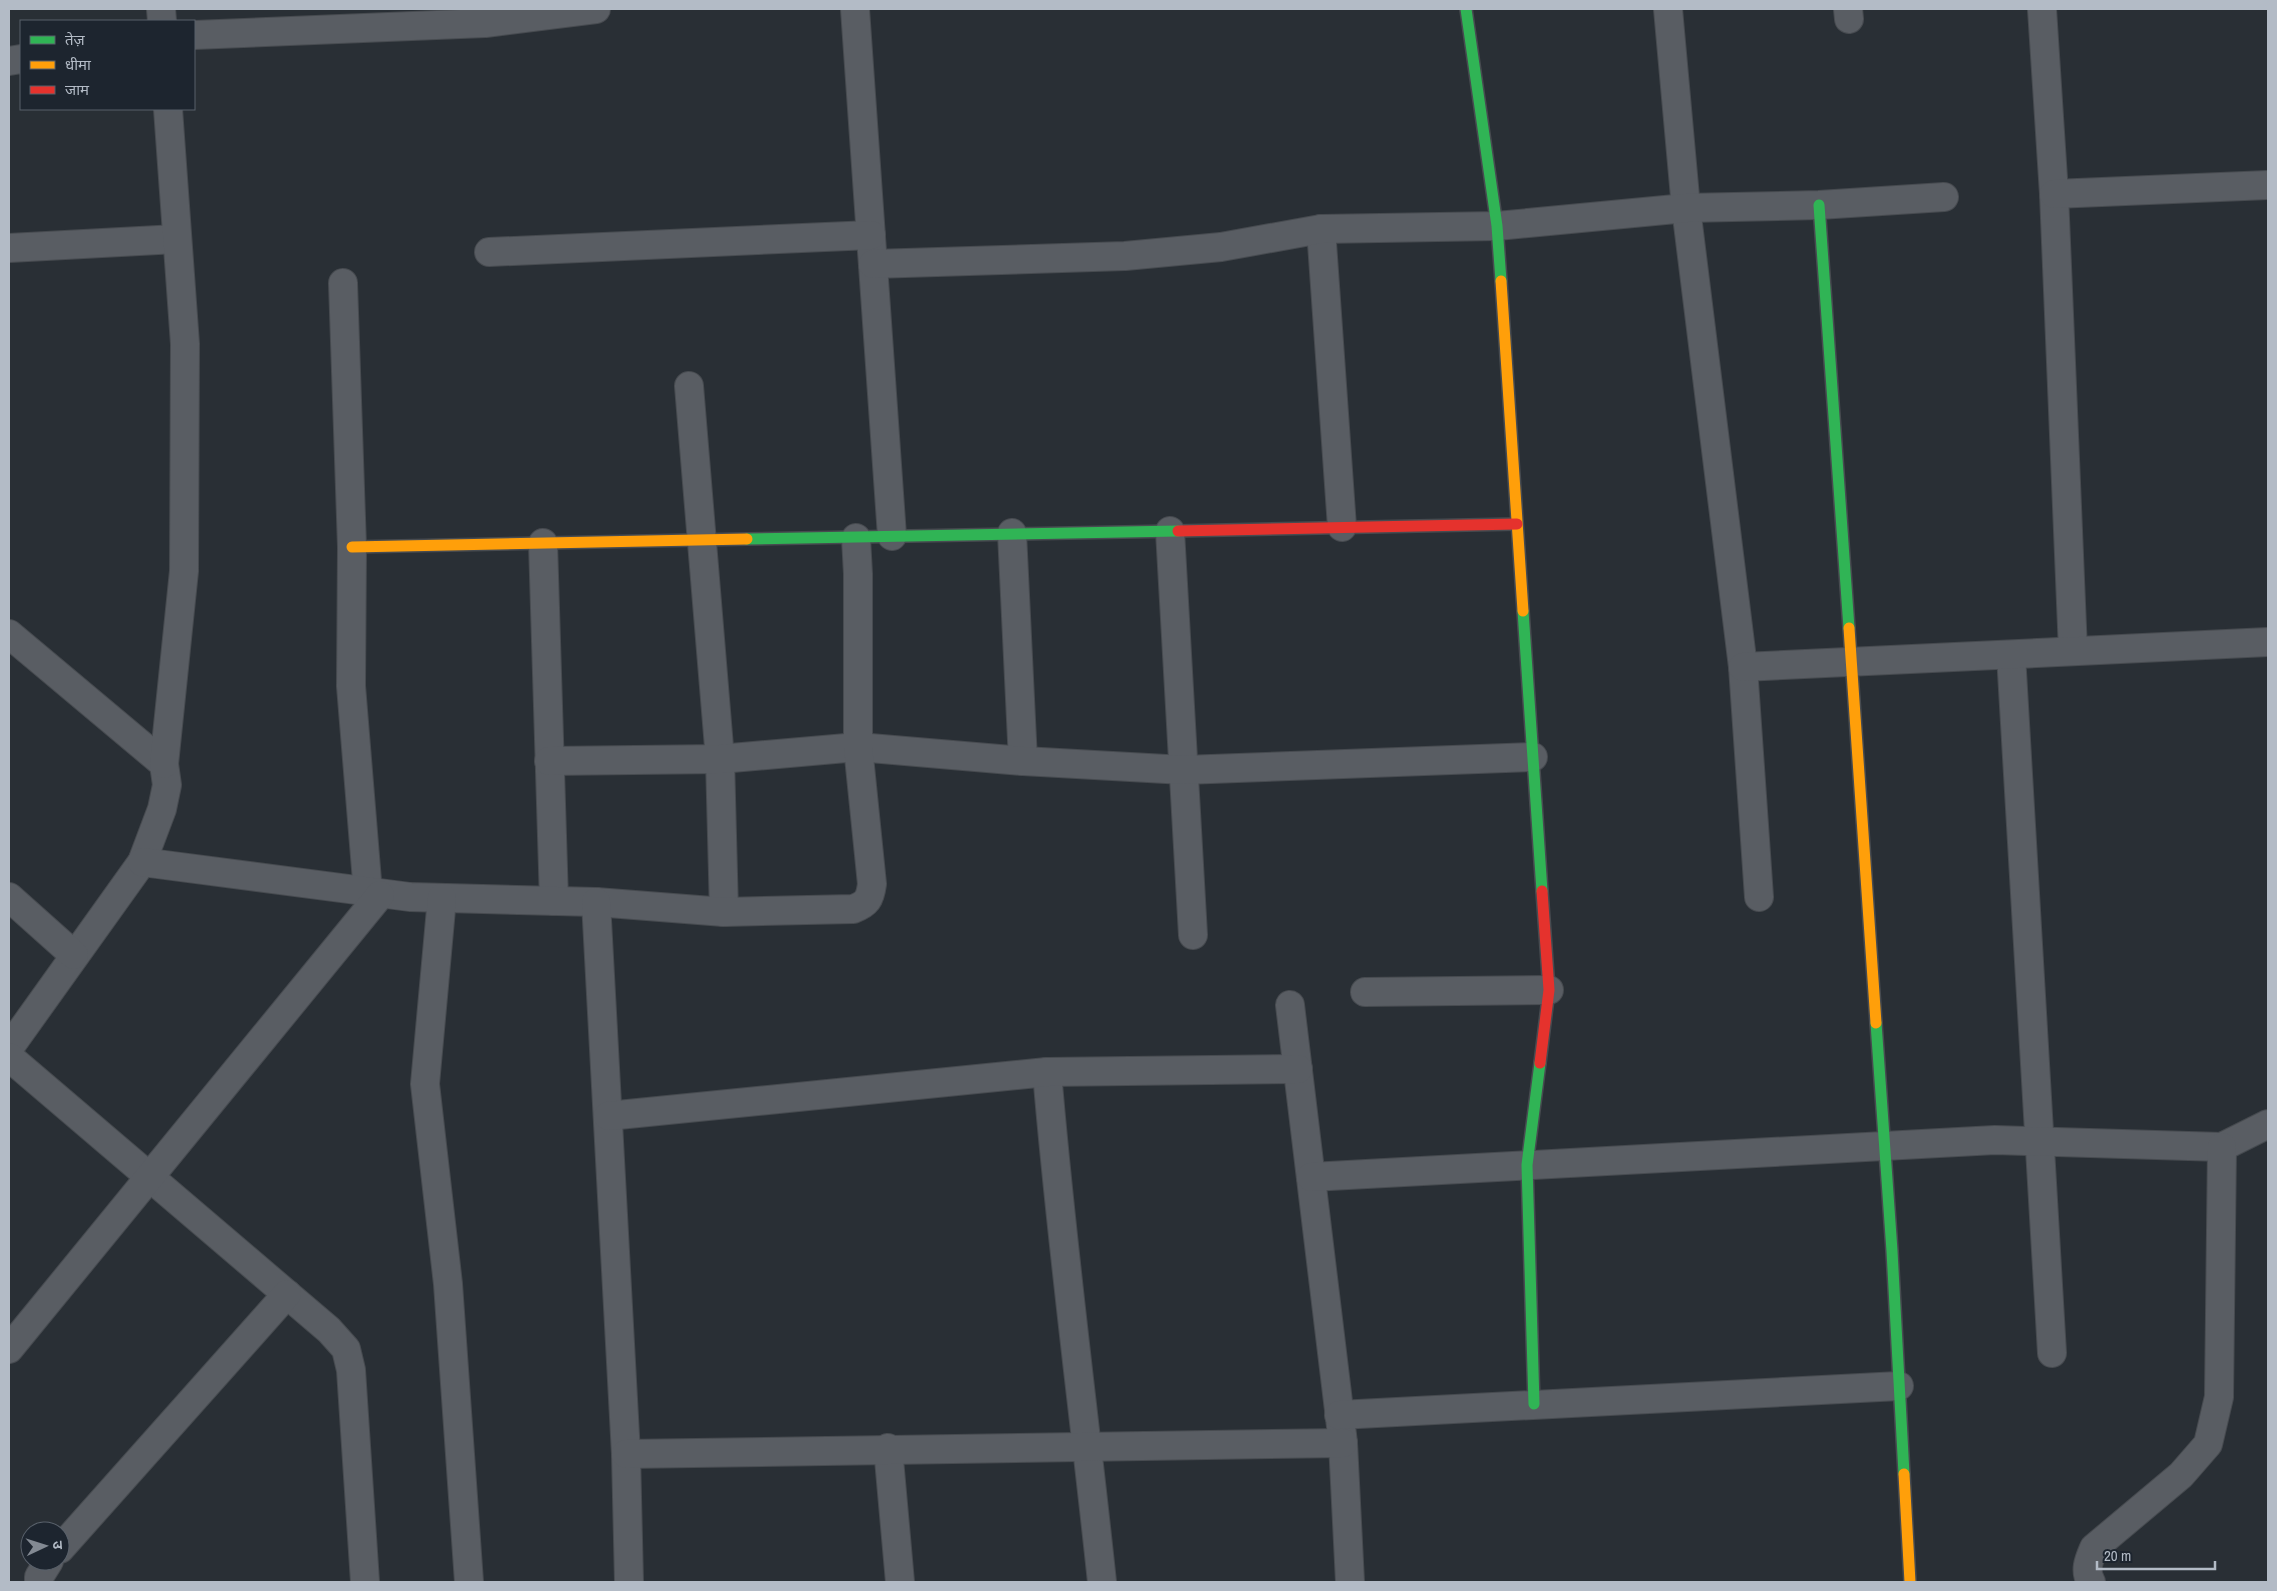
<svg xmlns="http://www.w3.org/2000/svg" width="2277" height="1591" viewBox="0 0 2277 1591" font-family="'Archivo Narrow','Noto Sans Devanagari',sans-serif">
<rect width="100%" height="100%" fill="#292f35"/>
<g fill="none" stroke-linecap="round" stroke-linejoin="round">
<defs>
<g id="street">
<path d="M161,9L162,21"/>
<path d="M855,9L892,536"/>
<path d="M1668,9L1686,208L1743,667L1759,897"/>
<path d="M1848,9L1849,19"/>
<path d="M2042,9L2054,194L2073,651"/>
<path d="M194,35L485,23L596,9"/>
<path d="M9,61L21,59"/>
<path d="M2054,194L2268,185"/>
<path d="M1321,229L1342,527"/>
<path d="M9,248L177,239"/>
<path d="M489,252L871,235"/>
<path d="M873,264L1125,256L1221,247L1321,229L1497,226L1686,208L1819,205L1944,197"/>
<path d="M343,283L352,547L351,686L368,893"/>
<path d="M689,386L720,759L724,912"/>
<path d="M1170,531L1193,935"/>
<path d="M1012,533L1023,761"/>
<path d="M543,543L554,901"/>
<path d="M9,634L164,764L167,785L162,809L142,862L9,1048"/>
<path d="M2011,655L2052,1353"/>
<path d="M1743,667L2268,642"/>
<path d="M549,761L720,759L858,747L1023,761L1184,770L1533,757"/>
<path d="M164,764L184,571L185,344L168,109"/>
<path d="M142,862L410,897L596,902L724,912L853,909C867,904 870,899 872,884L858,747V574L856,538"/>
<path d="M9,897L74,955"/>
<path d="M442,898L425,1084L448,1284L469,1582"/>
<path d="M596,902L626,1454L629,1582"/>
<path d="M1365,992L1549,990"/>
<path d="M1290,1005L1343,1443L1350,1582"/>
<path d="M9,1057L329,1330L346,1349L351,1370L365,1582"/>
<path d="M1047,1072C1061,1242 1084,1412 1102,1582"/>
<path d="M608,1116L1047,1072L1298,1069"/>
<path d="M1311,1177L1995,1140L2222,1147L2268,1124"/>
<path d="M9,1349L380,895"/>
<path d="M1339,1415L1899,1386"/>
<path d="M888,1448L900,1582"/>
<path d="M626,1454L1343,1443"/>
<path d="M60,1549L287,1294"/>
<path d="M39,1582V1577L49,1561"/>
<path d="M2091,1582C2084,1570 2089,1560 2094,1548L2181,1475L2208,1444L2219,1397L2222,1147"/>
</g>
<g id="fast">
<path d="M1466,9L1497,226L1501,281"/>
<path d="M1819,205L1849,628"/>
<path d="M747,539L1178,531"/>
<path d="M1523,611L1542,891"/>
<path d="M1876,1023L1892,1251L1904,1474"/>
<path d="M1534,1404L1527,1165L1540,1063"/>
</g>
<g id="slow">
<path d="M1501,281L1523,611"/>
<path d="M352,547L747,539"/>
<path d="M1849,628L1876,1023"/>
<path d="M1904,1474L1910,1582"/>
</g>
<g id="jam">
<path d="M1178,531L1517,524"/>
<path d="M1540,1063L1549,990L1542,891"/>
</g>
</defs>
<use href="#street" stroke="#474b50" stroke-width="30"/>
<use href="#fast" stroke="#474b50" stroke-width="14"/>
<use href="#slow" stroke="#474b50" stroke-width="14"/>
<use href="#jam" stroke="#474b50" stroke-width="14"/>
<use href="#street" stroke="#595d63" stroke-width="28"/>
<use href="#fast" stroke="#30b455" stroke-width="11"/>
<use href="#slow" stroke="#ff9f0a" stroke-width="11"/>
<use href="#jam" stroke="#e5322d" stroke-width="11"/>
</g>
<rect width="2277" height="1591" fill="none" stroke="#b3bbc6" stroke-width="20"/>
<rect x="20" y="20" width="175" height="90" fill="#1d252f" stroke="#59616b"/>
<rect x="30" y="36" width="25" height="8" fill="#30b455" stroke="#59616b"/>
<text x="65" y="45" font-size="15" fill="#b3bbc6">तेज़</text>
<rect x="30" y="61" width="25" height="8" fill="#ff9f0a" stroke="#59616b"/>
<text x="65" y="70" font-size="15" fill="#b3bbc6">धीमा</text>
<rect x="30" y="86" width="25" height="8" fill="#e5322d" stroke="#59616b"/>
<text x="65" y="95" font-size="15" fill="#b3bbc6">जाम</text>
<g transform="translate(45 1546) rotate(86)"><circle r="24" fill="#1d252f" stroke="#59616b"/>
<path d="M0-4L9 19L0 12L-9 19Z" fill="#838a93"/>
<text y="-8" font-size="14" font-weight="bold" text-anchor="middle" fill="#b3bbc6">उ</text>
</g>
<path d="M2097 1561v8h118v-8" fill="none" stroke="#b3bbc6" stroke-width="2.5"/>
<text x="2104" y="1561" font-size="15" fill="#b3bbc6" stroke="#1d252f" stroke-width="4" paint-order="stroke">20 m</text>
</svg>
